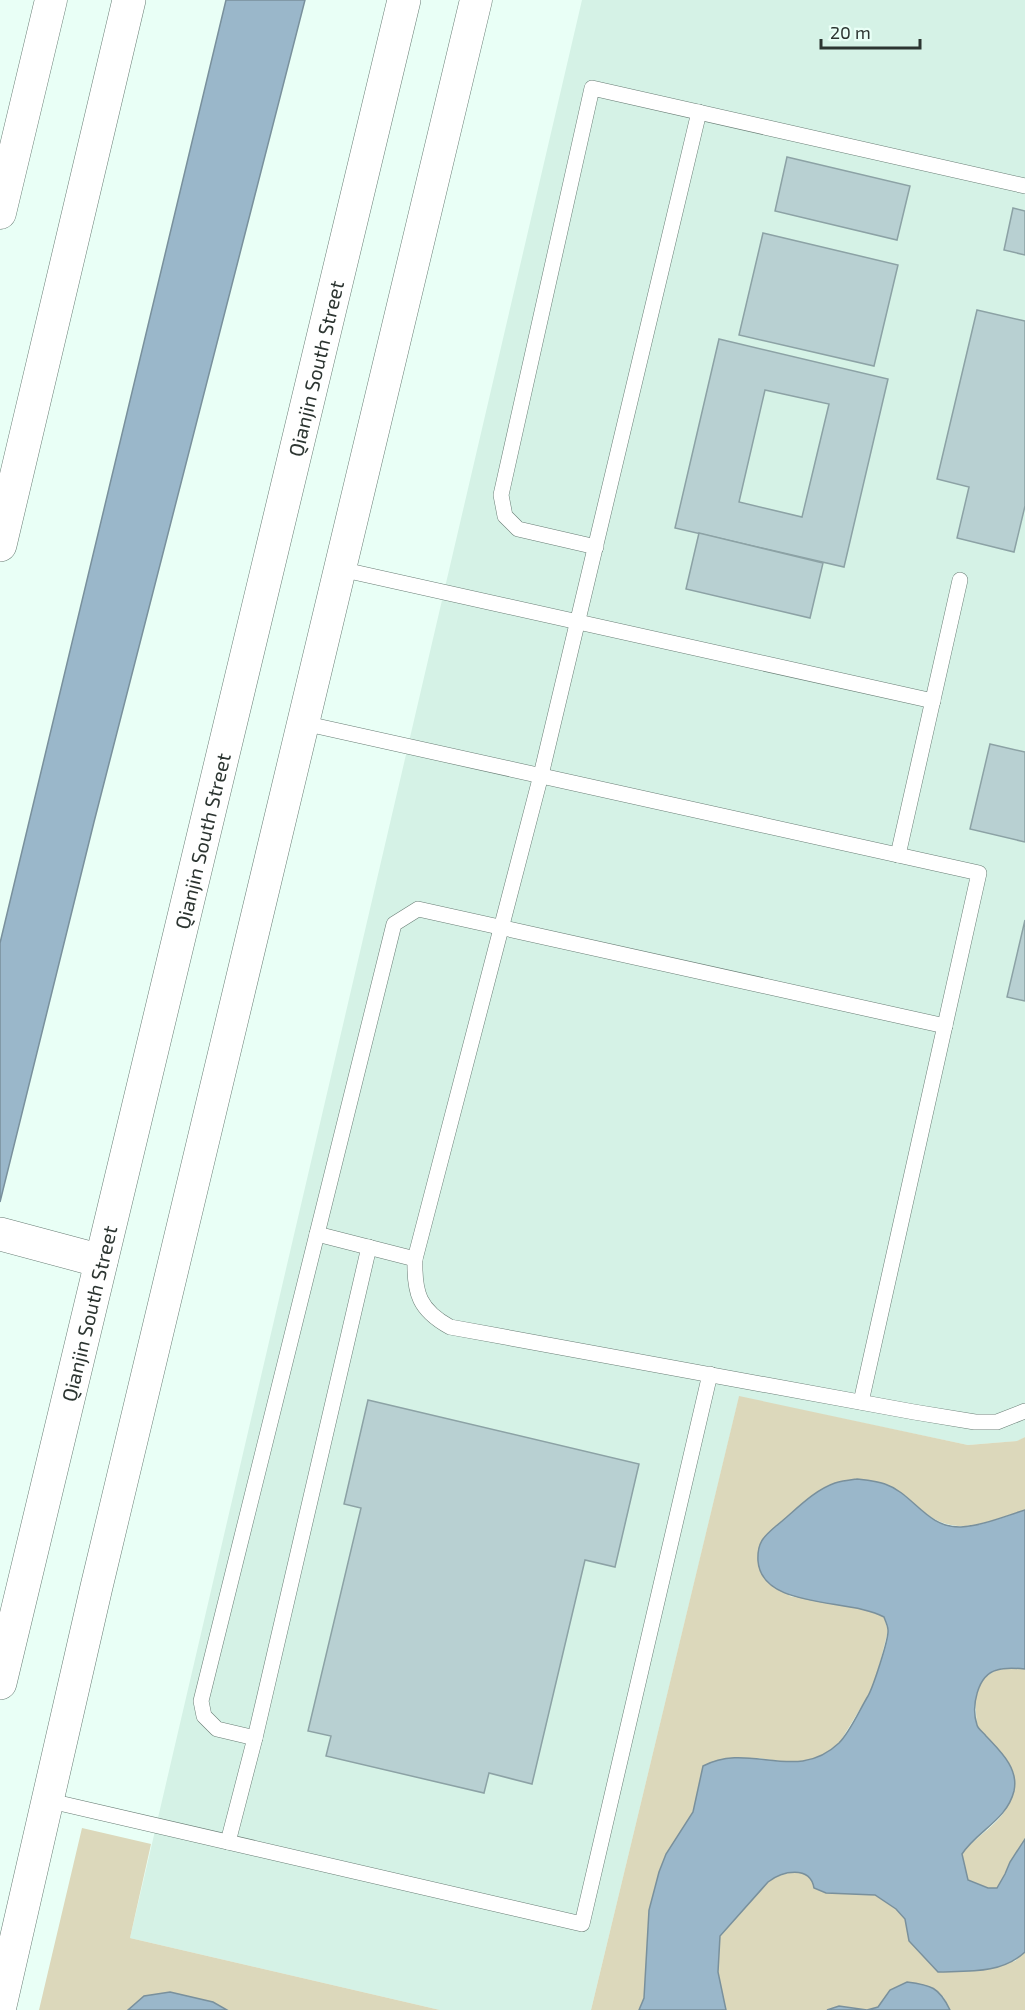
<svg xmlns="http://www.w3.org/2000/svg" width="1025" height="2010" viewBox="0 0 1025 2010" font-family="'Exo 2',sans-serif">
<rect width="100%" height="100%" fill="#e9fff6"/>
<path fill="#d5f2e6" d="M582,0H1025V1437L1018,1441L968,1445L739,1397L591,2010H440L130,1938Z"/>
<g fill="#dcd8bb">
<path d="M739,1396L968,1445L1017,1441L1025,1437V1510C970,1527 950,1541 905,1495L789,1596C817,1601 859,1603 884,1617L888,1631L874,1686L840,1742L819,1758L793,1763L759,1758L703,1766L693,1812L666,1854L659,1872L649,1910L644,1998L639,2010H591Z"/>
<path d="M1012,1668L1025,1669V1839L1010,1862L1005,1874L997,1888H988L968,1880L962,1854C972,1839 1004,1821 1007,1805C1010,1792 1006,1770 1005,1757L977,1727L975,1698L983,1679L996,1670Z"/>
<path d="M82,1828L151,1844L130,1938L440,2010H227L213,2002L144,1996L128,2010H39Z"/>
<path d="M792,1872H803L813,1881L860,1894L875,1895L896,1909L905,1919L909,1941L938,1972L972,1970L1015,1961L1025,1952V2010H950L943,1996L890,1990L878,2007L867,2010L839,2006L827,2010H726L718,1972L720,1936L768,1882L775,1877Z"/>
</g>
<g fill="#9ab7ca" stroke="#79909c" stroke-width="1.5">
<path d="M226,0H305L94,822L0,1202V943Z"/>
<path d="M857,1479C866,1480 877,1481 885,1484C914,1494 926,1528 961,1527C982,1526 1005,1516 1025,1510V1669C1016,1668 1006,1667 997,1670C977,1675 971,1707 977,1725C978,1729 983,1732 986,1736C1000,1751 1019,1768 1014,1791C1007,1820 977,1831 962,1854L968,1880L988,1888H997L1005,1874L1010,1862L1025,1839V1952C1001,1974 969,1971 938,1972L909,1941L905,1919L896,1909L875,1895L826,1893L814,1888C810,1865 782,1871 768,1882L720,1936L718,1972L726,2010H639L644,1998L649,1910L659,1872L666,1854L693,1812L703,1766C750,1741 796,1784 839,1743C850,1732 860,1709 868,1696C873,1687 889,1639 888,1630C888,1626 885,1620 884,1617C851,1598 762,1610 758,1561C757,1543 763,1537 776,1526C794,1512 812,1491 835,1483C842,1481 850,1480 857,1479Z"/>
<path d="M907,1982C931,1985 939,1987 950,2010H827L839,2006L867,2010L878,2007L890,1990Z"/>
<path d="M170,1992L213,2002L227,2010H128L144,1996Z"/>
</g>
<g fill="#b8d0d2" stroke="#8ca2a5" stroke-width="1.5" fill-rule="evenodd">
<path d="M787,157L910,186L897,240L775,211Z"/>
<path d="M1013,208L1025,211V255L1004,250Z"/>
<path d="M763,233L898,265L874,366L739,335Z"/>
<path d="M977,310L1025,321V506L1014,552L957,538L969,487L937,479Z"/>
<path d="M719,339L888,379L844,567L675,528ZM765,390L829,404L802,517L739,502Z"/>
<path d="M699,533L823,563L810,618L686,589Z"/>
<path d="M990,744L1025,752V842L970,829Z"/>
<path d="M1025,920V1001L1007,997Z"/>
<path d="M368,1400L639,1464L615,1567L585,1560L532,1784L489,1773L484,1793L326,1756L331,1736L308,1731L361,1508L344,1504Z"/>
</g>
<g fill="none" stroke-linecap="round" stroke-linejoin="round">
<defs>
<g id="lane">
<path d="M699,112L541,775L415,1259C414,1293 419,1310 450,1327L914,1412L975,1422H997L1025,1411"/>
<path d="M596,547L518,529L505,516L501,495L592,88L1025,186"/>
<path d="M340,569L933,701"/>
<path d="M303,723L979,873L861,1402"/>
<path d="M898,855L960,580"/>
<path d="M317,1234L415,1259"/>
<path d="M255,1738L217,1729L204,1716L201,1701L394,924L418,909L945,1026"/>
<path d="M46,1800L582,1924L710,1374"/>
<path d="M228,1842L255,1738L369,1247"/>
</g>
<g id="street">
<path d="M0,213L51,0"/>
<path d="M0,2008L96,1589L476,0"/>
</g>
<path id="secondary" d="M0,1234L101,1261"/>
<g id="primary">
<path d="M0,545L129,0"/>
<path id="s1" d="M0,1683L404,0"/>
</g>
</defs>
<use href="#lane" stroke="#697d75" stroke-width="16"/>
<use href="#street" stroke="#697d75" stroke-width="33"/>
<use href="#secondary" stroke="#697d75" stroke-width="34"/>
<use href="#primary" stroke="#697d75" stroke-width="34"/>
<use href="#lane" stroke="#fff" stroke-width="15"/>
<use href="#street" stroke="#fff" stroke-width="32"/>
<use href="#secondary" stroke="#fff" stroke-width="33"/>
<use href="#primary" stroke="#fff" stroke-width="33"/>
</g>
<g text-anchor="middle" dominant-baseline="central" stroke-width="4.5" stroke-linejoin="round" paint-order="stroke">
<g font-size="20" fill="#2c3531" stroke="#e9fff6">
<text stroke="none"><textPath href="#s1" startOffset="1352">Qianjin South Street</textPath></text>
<text stroke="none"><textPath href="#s1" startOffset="866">Qianjin South Street</textPath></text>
<text stroke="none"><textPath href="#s1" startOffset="380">Qianjin South Street</textPath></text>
</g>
</g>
<path d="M821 39v9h99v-9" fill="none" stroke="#2c3531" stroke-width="3"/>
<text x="830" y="39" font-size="18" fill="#2c3531" stroke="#e9fff6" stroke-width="4.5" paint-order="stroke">20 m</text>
</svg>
